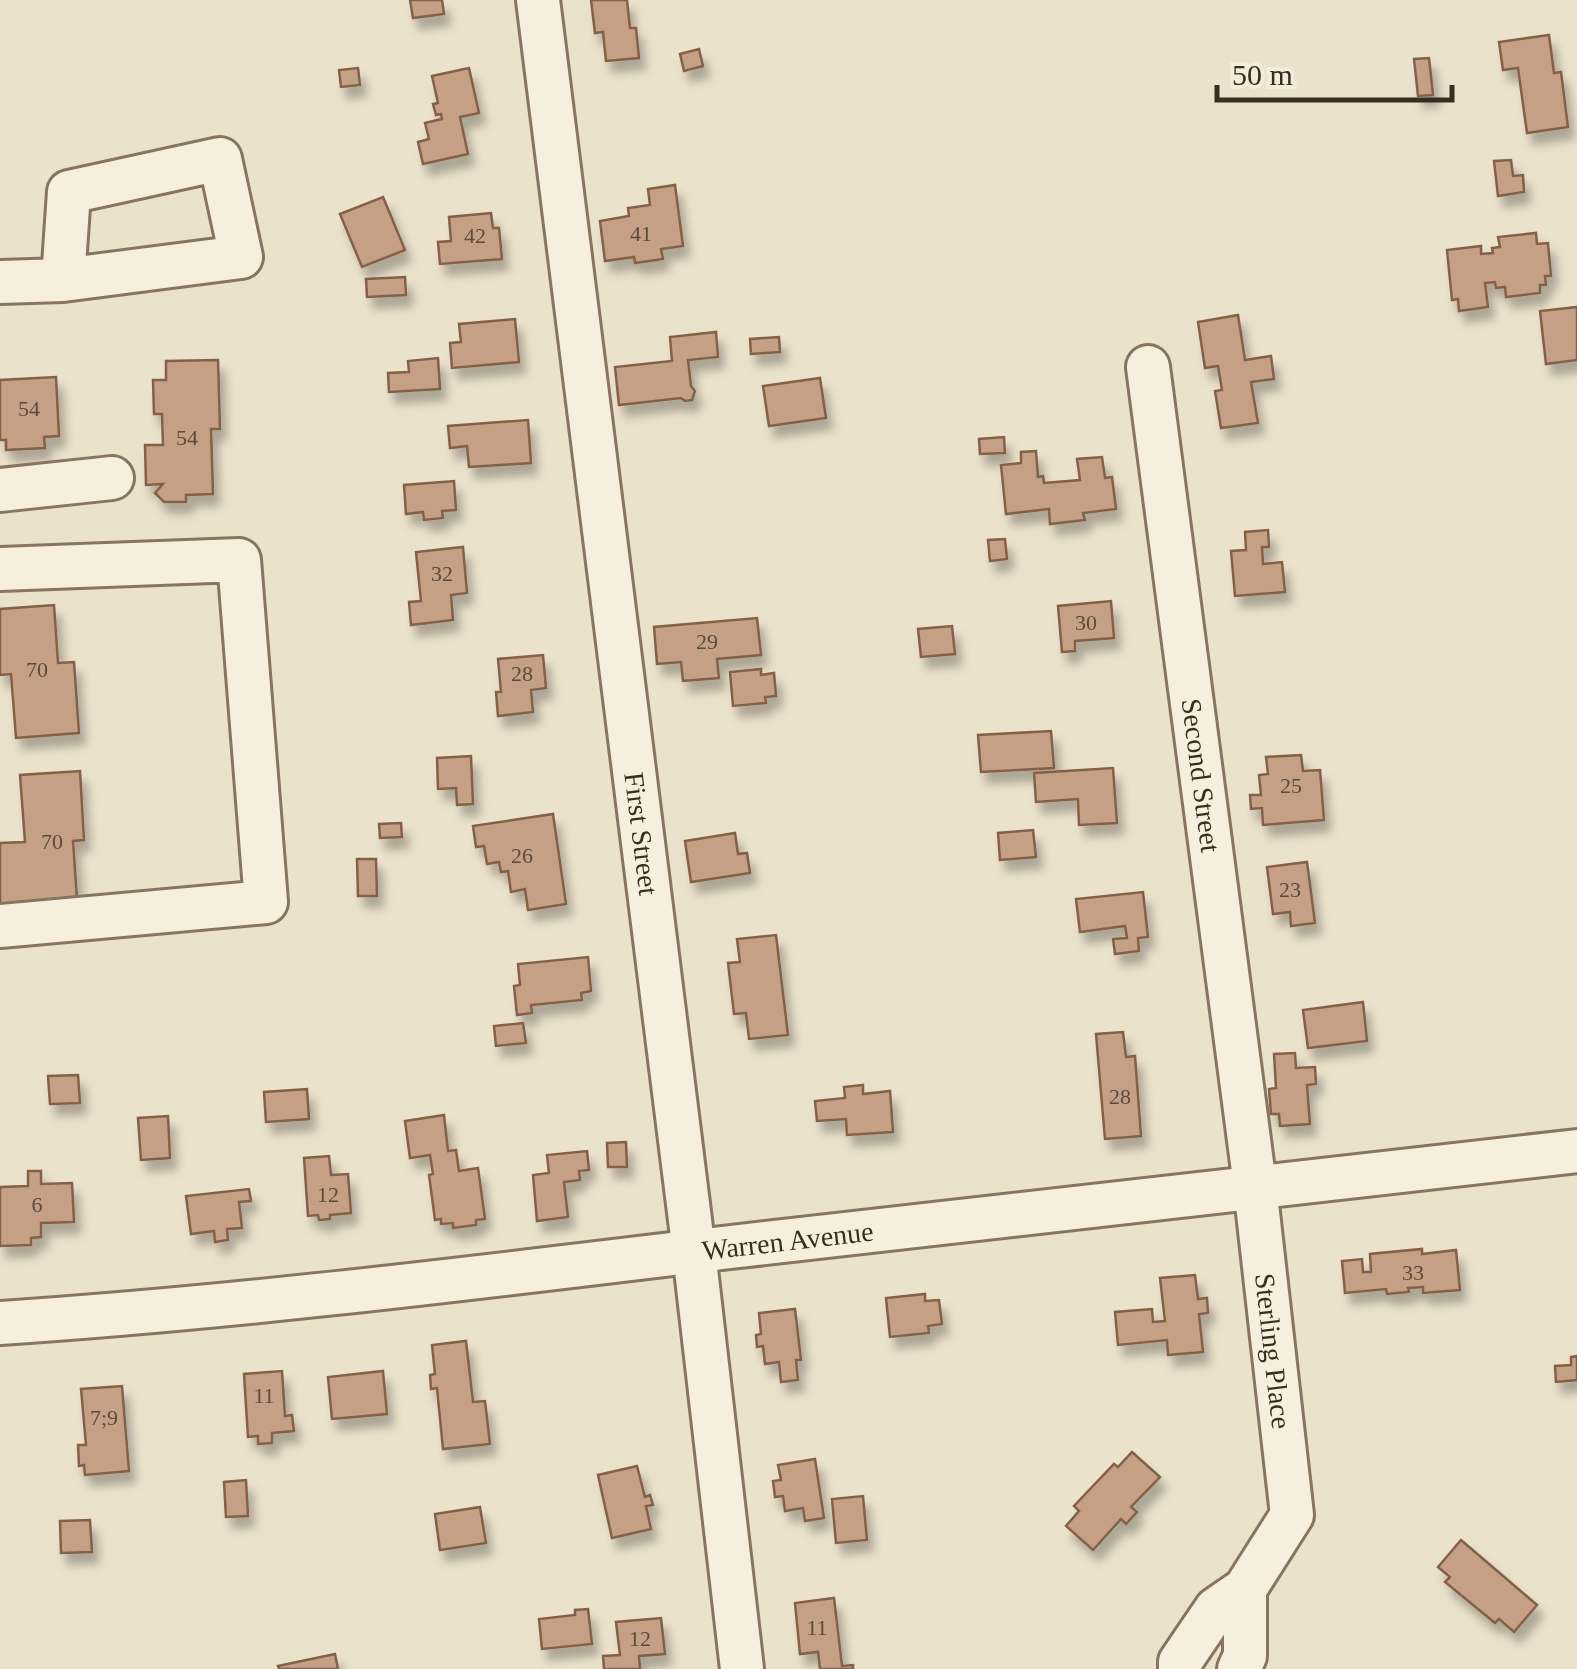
<svg xmlns="http://www.w3.org/2000/svg" width="1577" height="1669" viewBox="0 0 1577 1669" font-family="Georgia,serif">
<defs>
<filter id="shadow"><feDropShadow dx="6" dy="11" stdDeviation="5" flood-color="#0004"/></filter>
</defs>
<rect width="100%" height="100%" fill="#ebe2cb"/>
<g fill="#c6a084" stroke="#846148" stroke-width="2.5" filter="url(#shadow)">
<path d="M410,0H442L444,14L413,18Z"/>
<path d="M591,0H627L630,28H636L639,58L606,61L603,32L595,33Z"/>
<path d="M1549,35L1554,73L1561,72L1568,127L1527,133L1518,68L1503,70L1499,42Z"/>
<path d="M699,49L703,66L684,71L680,54Z"/>
<path d="M1429,58L1433,95L1418,96L1414,59Z"/>
<path d="M358,68L360,85L341,87L339,70Z"/>
<path d="M469,68L479,113L460,117L468,154L423,164L418,142L429,139L425,123L442,119L441,114L436,115L433,104L438,103L432,76Z"/>
<path d="M1511,160L1513,176L1523,175L1524,192L1498,196L1494,161Z"/>
<path d="M675,185L683,246L661,249L663,259L635,263L634,257L605,261L600,221L629,216L628,208L650,205L648,189Z"/>
<path d="M383,197L405,250L362,267L340,214Z"/>
<path d="M491,213L493,228H499L502,259L440,264L438,242L451,241L449,217Z"/>
<path d="M1536,233L1537,244L1548,243L1551,276H1545L1546,285H1540V293L1506,297L1505,287L1496,288L1495,282L1485,283L1488,307L1459,311L1458,299L1452,300L1447,250L1481,246V254L1493,253L1492,248L1500,247L1498,237Z"/>
<path d="M405,277L406,295L367,297L366,279Z"/>
<path d="M1577,307V360L1546,364L1540,311Z"/>
<path d="M1238,315L1245,360L1271,356L1274,379L1251,382L1258,423L1221,428L1215,391L1222,390L1218,366L1205,368L1198,322Z"/>
<path d="M515,319L519,362L452,368L450,343L461,342L459,324Z"/>
<path d="M716,332L718,357L688,360L691,386L695,391L692,400L685,401L681,398L619,405L615,367L672,361L670,337Z"/>
<path d="M779,337L780,352L751,354L750,339Z"/>
<path d="M438,358L440,389L389,392L388,373L409,372L408,361Z"/>
<path d="M218,360L220,429H211L213,494L186,495V502H164L155,493L163,484L146,485L145,445H163L162,414H154L153,380H166V361Z"/>
<path d="M56,377L59,436L44,437L45,448L6,450V440H0V380Z"/>
<path d="M820,378L826,418L769,426L763,386Z"/>
<path d="M528,420L531,463L469,467L467,446L450,448L448,426Z"/>
<path d="M1004,437L1005,453L980,454L979,439Z"/>
<path d="M1036,451L1038,477L1043,476L1044,483L1080,480L1077,459L1102,457L1105,478L1112,477L1116,509L1083,513L1085,520L1050,524L1049,509L1006,514L1001,465L1021,463V452Z"/>
<path d="M454,481L456,510L442,511L443,518L424,520L423,512L406,514L404,485Z"/>
<path d="M1268,530L1269,547H1262L1263,564L1282,562L1285,592L1235,596L1231,551L1246,550L1245,532Z"/>
<path d="M1005,539L1007,559L990,561L988,540Z"/>
<path d="M463,547L467,593L451,595L453,620L411,625L409,602L421,601L416,552Z"/>
<path d="M1111,601L1114,638L1075,641V651L1062,652L1058,606Z"/>
<path d="M54,605L58,663L74,662L79,733L16,738L11,674L0,675V609Z"/>
<path d="M757,618L761,655L717,659L719,678L683,681L681,662L657,664L654,627Z"/>
<path d="M952,626L955,654L921,657L918,629Z"/>
<path d="M543,655L546,688L531,690L533,712L498,716L496,692H501L498,659Z"/>
<path d="M761,669V675L774,673L776,696L765,697L766,703L733,706L730,672Z"/>
<path d="M1051,731L1054,768L981,772L978,735Z"/>
<path d="M1301,755L1303,771L1320,770L1324,820L1263,825L1262,808L1251,809L1250,795H1261L1259,775L1268,774L1266,757Z"/>
<path d="M471,756L473,804L457,805L456,788L438,789L437,758Z"/>
<path d="M1113,768L1117,823L1079,825L1078,799L1036,802L1034,773Z"/>
<path d="M80,771L84,840L73,841L77,899L0,904V843L25,842L20,775Z"/>
<path d="M553,814L566,904L528,910L525,889L511,892L508,871L501,872L499,862L487,864L484,846L476,847L473,826Z"/>
<path d="M401,823L402,837L380,838L379,824Z"/>
<path d="M1033,830L1036,857L1000,860L998,833Z"/>
<path d="M735,833L738,854L747,853L750,873L691,882L685,841Z"/>
<path d="M357,859H376L377,896H358Z"/>
<path d="M1307,862L1315,923L1291,926L1290,912L1273,914L1267,867Z"/>
<path d="M1143,892L1148,937L1138,938L1139,951L1115,954L1113,939L1127,938L1125,926L1080,932L1076,899Z"/>
<path d="M776,935L788,1035L749,1039L746,1013L734,1014L728,963L740,962L737,939Z"/>
<path d="M588,957L591,991L581,993L582,1000L531,1005L532,1013L517,1015L514,986L520,985L518,964Z"/>
<path d="M1363,1002L1367,1041L1308,1048L1303,1010Z"/>
<path d="M523,1023L526,1043L496,1046L494,1026Z"/>
<path d="M1123,1032L1126,1057L1135,1056L1141,1136L1105,1139L1096,1034Z"/>
<path d="M1295,1053L1296,1068L1315,1067L1316,1084L1307,1085L1310,1124L1280,1126L1279,1114H1271L1269,1089L1276,1088L1274,1054Z"/>
<path d="M78,1075L80,1103L50,1104L48,1076Z"/>
<path d="M863,1085V1094L890,1091L893,1132L847,1135L846,1119L817,1121L815,1101L845,1098L844,1087Z"/>
<path d="M307,1089L309,1119L266,1122L264,1092Z"/>
<path d="M444,1115L448,1151L456,1150L459,1171L478,1168L485,1219L476,1220V1225L453,1228V1223L441,1224V1219L435,1220L429,1175L433,1174L430,1155L410,1158L405,1121Z"/>
<path d="M168,1116L170,1158L141,1160L138,1118Z"/>
<path d="M626,1142L627,1167H608L607,1143Z"/>
<path d="M587,1151L589,1170L579,1171L580,1180L564,1182L568,1217L537,1221L533,1175L549,1173L547,1155Z"/>
<path d="M329,1156L331,1175L348,1174L351,1213L330,1215V1219L319,1220L318,1215L308,1216L304,1158Z"/>
<path d="M28,1171H41V1184L72,1183L74,1222L41,1223V1237L31,1238V1245L0,1246V1187L28,1186Z"/>
<path d="M249,1189L251,1201L239,1202L242,1228L227,1229L228,1240L215,1242L214,1231L191,1234L186,1196Z"/>
<path d="M1422,1249V1254L1456,1250L1460,1290L1423,1293V1287L1408,1288L1409,1292L1387,1294L1386,1289L1345,1293L1342,1261L1362,1259L1363,1272H1371L1370,1254Z"/>
<path d="M1195,1275L1198,1299L1207,1298L1208,1313L1199,1314L1203,1352L1168,1355L1167,1340L1118,1345L1115,1312L1152,1309L1153,1322L1165,1321L1160,1278Z"/>
<path d="M925,1294V1301L939,1300L942,1324L928,1326L929,1333L890,1337L886,1298Z"/>
<path d="M795,1309L801,1360H796L798,1380L781,1382L779,1362L765,1364L763,1346L757,1347L756,1335L761,1334L759,1313Z"/>
<path d="M466,1341L473,1402L485,1401L490,1444L443,1449L437,1388L431,1389L430,1375L435,1374L432,1345Z"/>
<path d="M1577,1356V1380L1556,1382L1555,1366L1571,1365V1357Z"/>
<path d="M282,1371L285,1416L292,1415L294,1431L272,1433V1443L258,1444V1436L248,1437L244,1374Z"/>
<path d="M383,1371L387,1414L332,1419L328,1377Z"/>
<path d="M122,1386L129,1471L85,1475L84,1465L79,1466L78,1445H86L81,1389Z"/>
<path d="M1132,1452L1160,1477L1131,1507L1137,1512L1126,1524L1121,1519L1093,1550L1066,1526L1079,1511L1074,1506L1114,1464L1118,1467Z"/>
<path d="M815,1459L824,1518L805,1521L803,1508L785,1511L783,1496L775,1497L773,1481L781,1480L778,1465Z"/>
<path d="M637,1466L645,1497L650,1495L653,1505L646,1506L651,1529L612,1538L598,1475Z"/>
<path d="M246,1480L248,1516L226,1517L224,1482Z"/>
<path d="M863,1496L867,1540L836,1543L832,1499Z"/>
<path d="M480,1507L486,1543L440,1550L435,1514Z"/>
<path d="M90,1520L92,1552L61,1553L60,1521Z"/>
<path d="M1461,1540L1537,1605L1514,1632L1499,1619L1495,1623L1445,1582L1450,1577L1438,1567Z"/>
<path d="M834,1598L842,1666L853,1665V1669H820L818,1652L800,1654L795,1603Z"/>
<path d="M588,1609L592,1644L542,1649L539,1619L575,1615V1610Z"/>
<path d="M661,1618L665,1654L639,1656L640,1669H604L603,1656L620,1655L616,1622Z"/>
<path d="M335,1654L338,1669H279L278,1666Z"/>
</g>
<g fill="none" stroke-linecap="round" stroke-linejoin="round">
<defs>
<g id="minor">
<path id="s1" d="M538,0L694,1252L742,1669"/>
<path d="M0,282L63,280L241,257L220,159L69,192L63,280"/>
<path id="s2" d="M1148,367L1255,1186L1292,1515L1245,1589L1216,1609L1180,1662V1669"/>
<path d="M0,490L112,478"/>
<path d="M0,569L239,560L266,902L0,926"/>
<path id="s3" d="M0,1323C241,1307 481,1277 722,1248C1007,1215 1292,1182 1577,1151"/>
<path d="M1239,1669L1245,1656V1589"/>
</g>
</defs>
<use href="#minor" stroke="#877560" stroke-width="48"/>
<use href="#minor" stroke="#f6efde" stroke-width="42"/>
</g>
<g text-anchor="middle" dominant-baseline="central" stroke-width="8" stroke-linejoin="round" paint-order="stroke">
<g font-size="22" fill="#5c4a3a">
<text x="641" y="233">41</text>
<text x="475" y="235">42</text>
<text x="29" y="408">54</text>
<text x="187" y="437">54</text>
<text x="442" y="573">32</text>
<text x="1086" y="622">30</text>
<text x="707" y="641">29</text>
<text x="37" y="669">70</text>
<text x="522" y="673">28</text>
<text x="1291" y="785">25</text>
<text x="52" y="841">70</text>
<text x="522" y="855">26</text>
<text x="1290" y="889">23</text>
<text x="1120" y="1096">28</text>
<text x="328" y="1194">12</text>
<text x="37" y="1204">6</text>
<text x="1413" y="1272">33</text>
<text x="264" y="1395">11</text>
<text x="104" y="1417">7;9</text>
<text x="817" y="1627">11</text>
<text x="640" y="1638">12</text>
</g>
<g font-size="28" fill="#392d22" stroke="#f3ecda">
<text stroke="none"><textPath href="#s2" startOffset="412">Second Street</textPath></text>
<text stroke="none"><textPath href="#s1" startOffset="840">First Street</textPath></text>
<text stroke="none"><textPath href="#s3" startOffset="792">Warren Avenue</textPath></text>
<text stroke="none"><textPath href="#s2" startOffset="992">Sterling Place</textPath></text>
</g>
</g>
<path d="M1217 85v15h235v-15" fill="none" stroke="#392d22" stroke-width="5"/>
<text x="1232" y="85" font-size="30" fill="#392d22" stroke="#f3ecda" stroke-width="8" paint-order="stroke">50 m</text>
</svg>
